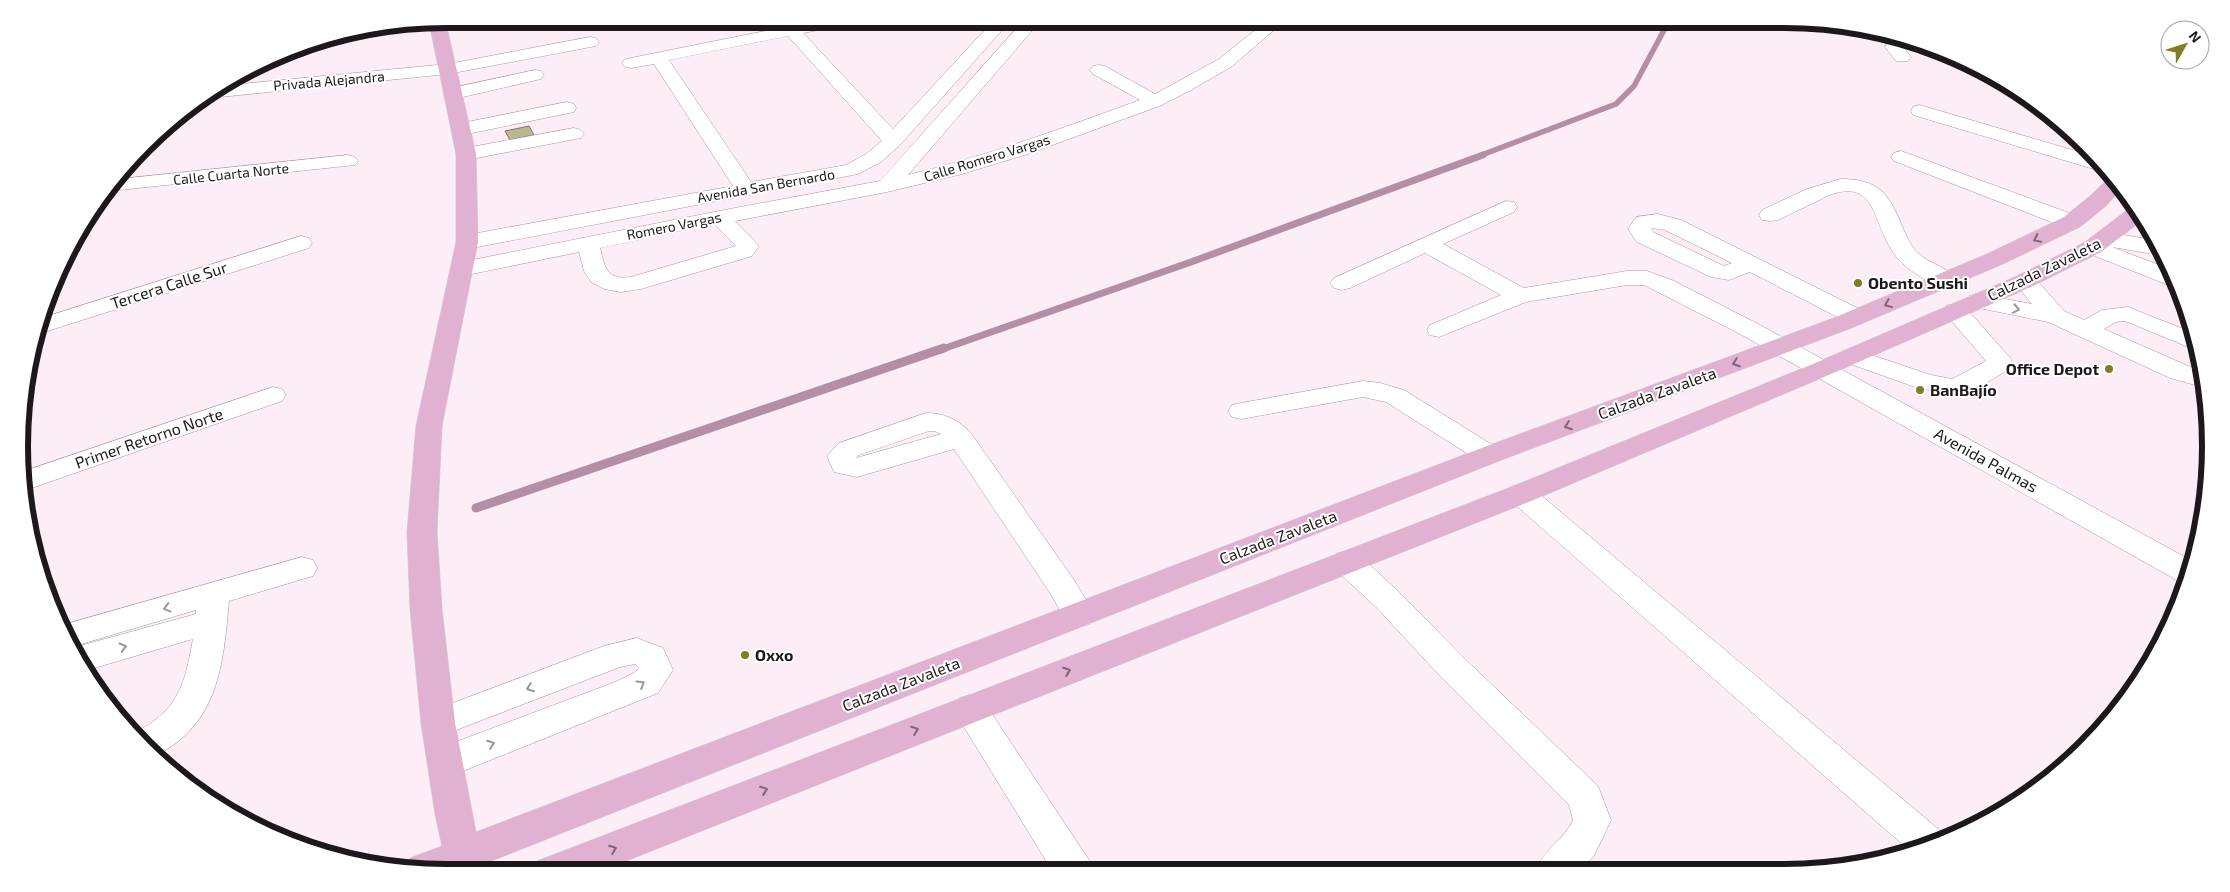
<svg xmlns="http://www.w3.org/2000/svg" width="2230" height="892" viewBox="0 0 2230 892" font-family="'Exo 2',sans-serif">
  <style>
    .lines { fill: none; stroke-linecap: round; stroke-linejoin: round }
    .stream-far2 { stroke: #b38ea5; stroke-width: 5.5 }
    .stream-far1 { stroke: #b38ea5; stroke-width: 7 }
    .stream { stroke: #b38ea5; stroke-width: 9 }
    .building { fill: #bbb890; stroke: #79786a }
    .minor-casing { stroke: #a5979f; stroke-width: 1 }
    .major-casing { stroke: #d2d1d1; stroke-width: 1 }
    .minor { fill: #fff; fill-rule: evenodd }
    .major { fill: #e1b1d1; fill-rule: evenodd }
    .oneway { stroke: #7f6476 }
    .oneway2 { stroke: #999798 }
    .poi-dot { fill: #837c22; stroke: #fff; stroke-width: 2 }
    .labels { text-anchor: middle; stroke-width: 4; stroke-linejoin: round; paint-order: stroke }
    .far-street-label { font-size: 14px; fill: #1d181b; stroke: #fff }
    .street-label { font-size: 16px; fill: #1d181b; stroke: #fff }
    .poi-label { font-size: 16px; font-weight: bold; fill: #1d181b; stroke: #fff; text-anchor: start }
    .rim { fill: none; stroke: #1d181b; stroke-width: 6 }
  </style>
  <rect width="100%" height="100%" fill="#fdedf6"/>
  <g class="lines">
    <polyline class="stream-far2" points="1479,156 1616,104 1634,86 1670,19"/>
    <polyline class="stream-far1" points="940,350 1191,262 1483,155"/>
    <polyline class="stream" points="476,508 944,348"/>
  </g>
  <polygon class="building" points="529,126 534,135 510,140 505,131"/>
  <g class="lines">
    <g class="minor-casing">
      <g id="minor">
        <polygon points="446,19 482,19 480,23 438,30 432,29 430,25 432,21"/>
        <path d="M825 19H856L854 23 803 33 893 129 995 19H1012L900 145 881 162 858 174 467 249 459 247 456 242 459 237 467 235 733 186 654 64 631 68 625 67 622 63 625 59 631 58ZM788 36 882 141 866 154 846 165 751 182 669 60Z"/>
        <path d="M1025 19H1042L908 175C987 156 1063 128 1140 100L1093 74 1090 70 1093 66 1099 65 1105 66 1155 94 1219 59 1269 19H1287L1231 67 1191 90 1162 105 1028 154 962 174 887 192 735 221 759 246 752 256 641 289 621 292 604 289 591 282 584 271 579 252 462 276 454 274 451 269 454 264 462 262 719 211 880 181ZM714 224 736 246 631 277C607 280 605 269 600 248Z"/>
        <polygon points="1892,36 1907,39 1903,47 1911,57 1908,61 1896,61 1885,47"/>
        <polygon points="590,37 596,38 599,42 596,46 448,74 210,98 204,96 219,86 448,64"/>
        <polygon points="535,70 541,71 544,75 541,79 454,99 447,97 445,93 447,89"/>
        <polygon points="567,102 574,104 576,108 574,112 462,135 455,133 452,129 455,125 462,123"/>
        <polygon points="1920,105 2096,157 2109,171 2097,170 1913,115 1911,111 1913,107"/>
        <polygon points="574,128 581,130 584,134 581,138 466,160 459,158 456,154 459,150 466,148"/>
        <polygon points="1901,151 2080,217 2083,222 2080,227 2072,229 2064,227 1894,161 1891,157 1894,153"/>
        <polygon points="348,155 355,157 358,161 355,165 110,191 120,179"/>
        <path d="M1841 179C1878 179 1889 193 1902 226 1906 235 1910 245 1917 252 1928 264 1949 267 1958 280L1954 285C1943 288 1935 284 1925 279 1908 270 1895 259 1887 242 1873 215 1872 181 1832 194L1778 220 1770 221 1762 220 1759 215 1762 210 1807 189Z"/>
        <polygon points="1506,201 1514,202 1517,207 1514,212 1443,244 1524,288 1627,271 1647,271 1672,280 1760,325 2194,562 2188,584 2180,582 1742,335 1644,285 1627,285 1526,302 1439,337 1430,335 1427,330 1430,325 1501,295 1425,253 1350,288 1342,290 1334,288 1330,283 1334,278"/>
        <path d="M1658 214 1681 220 1865 312 1868 317 1865 322 1856 324 1847 322 1750 272 1729 280 1711 277 1637 242 1628 229 1636 217ZM1651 228 1665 230 1732 263 1724 266 1653 232Z"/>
        <polygon points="2106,232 2147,239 2156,239 2163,251 2147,253 2112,247 2172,270 2178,286 2168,285 2085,252 2082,247 2085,242 2096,241 2095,239 2098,234"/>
        <polygon points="301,236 309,238 312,243 309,248 35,335 39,319"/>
        <polygon points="2025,274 2033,276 2064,311 2084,320 2102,310 2128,307 2196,334 2198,351 2125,321 2116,322 2104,329 2188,366 2196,369 2202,367 2204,382 2195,385 2170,378 2048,322 1969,306 1965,301 1969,296 1977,294 2032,304 2013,281 2017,276"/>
        <polygon points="1955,304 1964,306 2012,360 2006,371 1971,392 1952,395 1915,387 1842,361 1838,356 1842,351 1851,348 1931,375 1952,379 1986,361 1943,311 1946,306"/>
        <polygon points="1363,381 1380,383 1404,390 1499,449 1503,455 1499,461 1489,464 1479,461 1386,402 1363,397 1241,419 1232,417 1228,411 1232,405 1241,403"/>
        <polygon points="273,387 282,389 286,395 282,401 26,490 25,471"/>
        <path d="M926 413C944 413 957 419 970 432L1074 580 1095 615 1090 624 1079 627 1068 624 1052 596 954 449 857 477 834 472 827 456 839 443ZM929 431H935L941 434 856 458 859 455Z"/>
        <polygon points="1521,484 1531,487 1943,833 1947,841 1910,851 1511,501 1507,494 1511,487"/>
        <path d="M1347 551 1358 554 1399 592 1464 658 1598 786 1611 820 1594 856 1580 870H1536C1543 850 1564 840 1573 820L1569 805 1440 676 1377 608 1336 570 1332 562 1336 554Z"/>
        <path d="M302 557 313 560 317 568 313 576 229 601C223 665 219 724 155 756L132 734C178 711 184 688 193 639L84 671 76 660 72 648 196 614V610L71 647 63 625Z"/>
        <polygon points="637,638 663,648 673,670 658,693 458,773 445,777 432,773 427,762 432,751 615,682 634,673 639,668 635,664 620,667 438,737 426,733 421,723 426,713 604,646"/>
        <polygon points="970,695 982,699 1089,860 1094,872 1053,872 953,709 958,699"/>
      </g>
    </g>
    <g class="major-casing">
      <g id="major">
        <polygon points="445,19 476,154 478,242 442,426 437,532 442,609 455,723 476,832 1479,449 1831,319 1987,254 2064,217 2090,196 2111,176 2113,175 2123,187 2106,206 2080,227 2003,264 1849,329 1499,461 484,864 486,873 446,873 406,867 410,858 442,846 435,814 421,723 410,609 407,532 416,426 456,242 456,154 429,22"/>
        <polygon points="2136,206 2144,219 2101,252 2033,286 1831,374 1531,501 596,873 532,873 537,861 1511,487 1813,364 2017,276 2085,242 2131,207"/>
      </g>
    </g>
    <use href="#minor" class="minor"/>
    <use href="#major" class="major"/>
  </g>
  <defs><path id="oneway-chevron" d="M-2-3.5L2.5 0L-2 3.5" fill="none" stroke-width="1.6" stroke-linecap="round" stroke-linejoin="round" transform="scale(1.25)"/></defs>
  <g class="oneway">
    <use href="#oneway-chevron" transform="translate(2037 239) rotate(154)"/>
    <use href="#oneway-chevron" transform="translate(1888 304) rotate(158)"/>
    <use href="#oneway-chevron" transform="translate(1736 363) rotate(160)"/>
    <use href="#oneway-chevron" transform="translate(1568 426) rotate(160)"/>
    <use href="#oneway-chevron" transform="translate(1067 671) rotate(-21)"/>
    <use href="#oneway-chevron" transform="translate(915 730) rotate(-21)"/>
    <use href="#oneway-chevron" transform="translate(764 790) rotate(-21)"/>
    <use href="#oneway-chevron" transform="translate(613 849) rotate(-21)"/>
  </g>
  <g class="oneway2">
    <use href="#oneway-chevron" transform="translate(2016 309) rotate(11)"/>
    <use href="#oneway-chevron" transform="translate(167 608) rotate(165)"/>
    <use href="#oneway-chevron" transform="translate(123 647) rotate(-16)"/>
    <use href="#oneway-chevron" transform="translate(641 684) rotate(-32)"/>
    <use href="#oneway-chevron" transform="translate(530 688) rotate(159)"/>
    <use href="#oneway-chevron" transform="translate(491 744) rotate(-21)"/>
  </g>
  <g class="poi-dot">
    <circle cx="1858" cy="283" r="5"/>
    <circle cx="2109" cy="369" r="5"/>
    <circle cx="1920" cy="390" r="5"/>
    <circle cx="745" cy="655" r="5"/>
  </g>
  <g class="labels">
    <g class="far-street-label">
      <text transform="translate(329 81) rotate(-5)" y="5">Privada Alejandra</text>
      <text transform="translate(987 158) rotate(-17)" y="5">Calle Romero Vargas</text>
      <text transform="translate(231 174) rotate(-6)" y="5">Calle Cuarta Norte</text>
      <text transform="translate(766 186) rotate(-10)" y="5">Avenida San Bernardo</text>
      <text transform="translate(674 226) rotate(-11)" y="5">Romero Vargas</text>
    </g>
    <g class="street-label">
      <text transform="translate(2044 269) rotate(-26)" y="6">Calzada Zavaleta</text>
      <text transform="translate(169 285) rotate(-18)" y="6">Tercera Calle Sur</text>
      <text transform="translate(1657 393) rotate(-20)" y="6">Calzada Zavaleta</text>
      <text transform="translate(149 438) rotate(-19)" y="6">Primer Retorno Norte</text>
      <text transform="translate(1986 460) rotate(29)" y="6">Avenida Palmas</text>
      <text transform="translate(1278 537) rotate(-21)" y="6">Calzada Zavaleta</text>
      <text transform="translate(901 684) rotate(-21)" y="6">Calzada Zavaleta</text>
    </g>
    <g class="poi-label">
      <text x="1868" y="289">Obento Sushi</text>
      <text x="2099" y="375" text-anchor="end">Office Depot</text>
      <text x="1930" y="396">BanBajío</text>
      <text x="755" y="661">Oxxo</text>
    </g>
  </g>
  <path d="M0 0H2230V892H0ZM446 28H1784A418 418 0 0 1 2202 446V446A418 418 0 0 1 1784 864H446A418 418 0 0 1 28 446V446A418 418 0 0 1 446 28Z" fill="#fff" fill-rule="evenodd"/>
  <path class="rim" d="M446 28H1784A418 418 0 0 1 2202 446V446A418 418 0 0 1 1784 864H446A418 418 0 0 1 28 446V446A418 418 0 0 1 446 28Z"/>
  <g transform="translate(2185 45) rotate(51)"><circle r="24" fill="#ffffff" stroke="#a5a3a4"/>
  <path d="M0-4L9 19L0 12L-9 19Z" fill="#837c22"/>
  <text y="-8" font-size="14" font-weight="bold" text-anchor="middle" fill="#1d181b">N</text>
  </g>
</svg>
